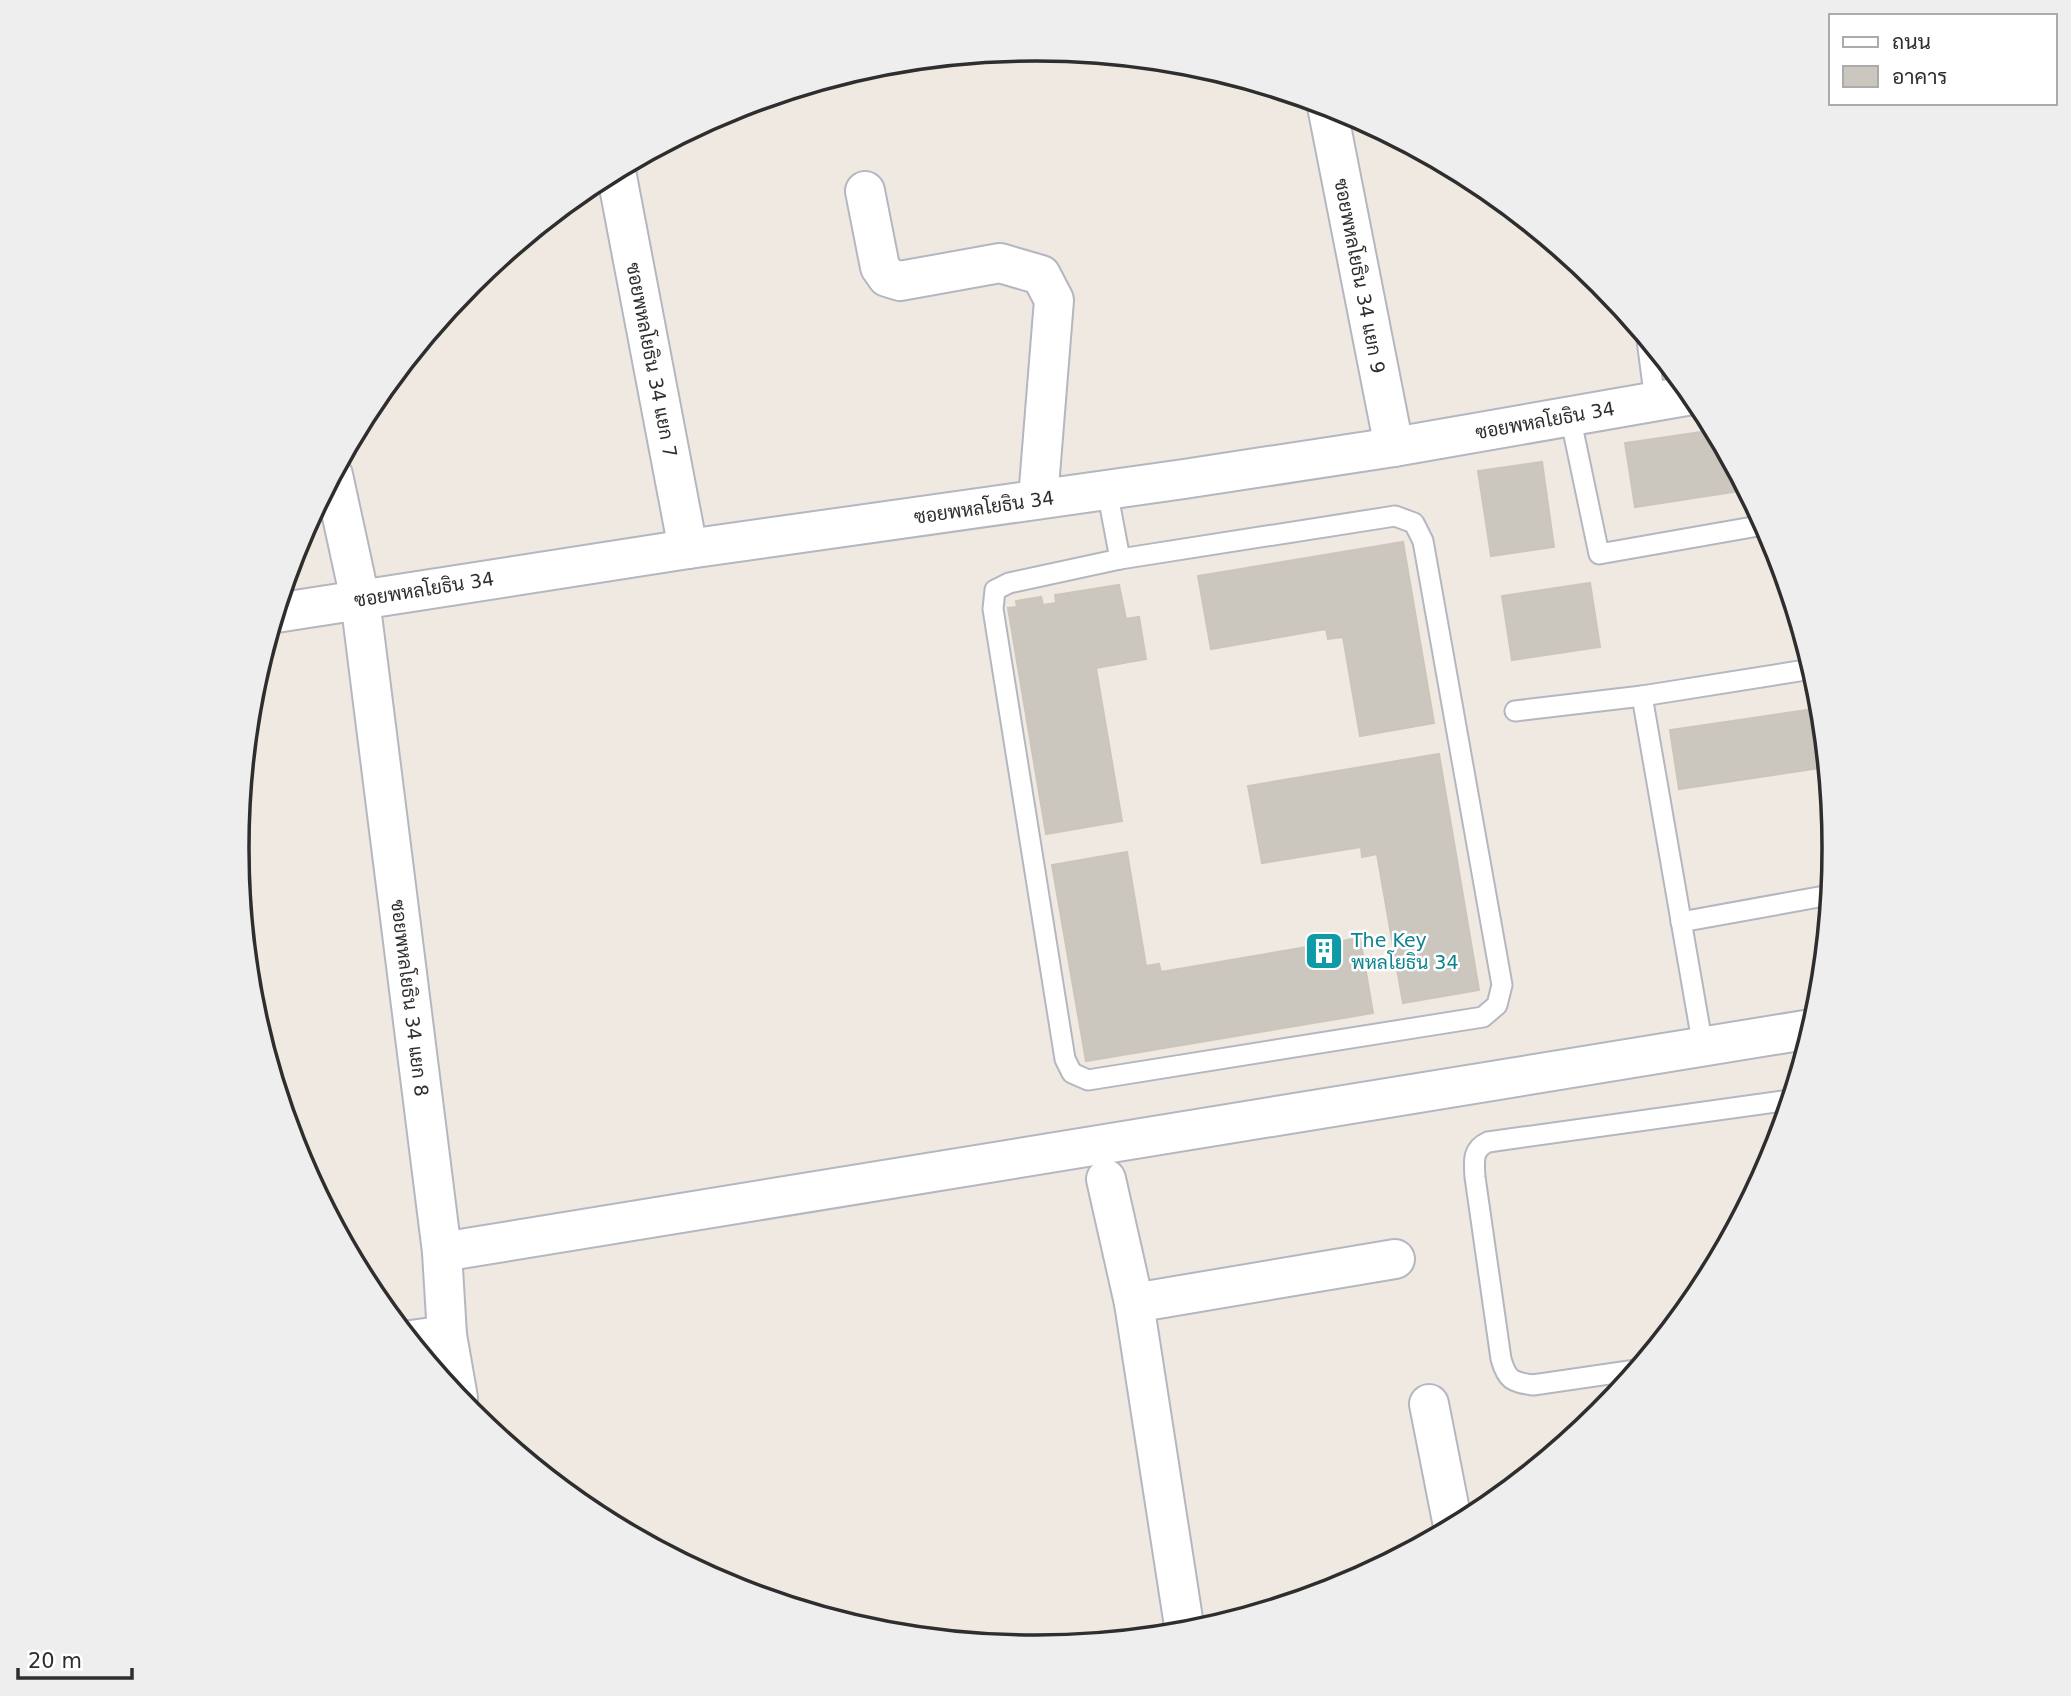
<svg xmlns="http://www.w3.org/2000/svg" width="2071" height="1696" viewBox="0 0 2071 1696" font-family="'DejaVu Sans',Sarabun,sans-serif">
  <style>
    .building { fill: #cbc7bf; stroke: #cbc5ba; stroke-width: 2 }
    .lines { fill: none; stroke-linecap: round; stroke-linejoin: round }
    .lane-casing { stroke: #b4b7c1; stroke-width: 23 }
    .street-casing { stroke: #b4b7c1; stroke-width: 42 }
    .lane { stroke: #fff; stroke-width: 19 }
    .street { stroke: #fff; stroke-width: 38 }
    .labels { text-anchor: middle; stroke-width: 5; stroke-linejoin: round; paint-order: stroke }
    .street-label { font-size: 19px; fill: #2e2e2e; stroke: #fff }
    .culture-label { font-size: 19px; fill: #0d838f; stroke: #fff; text-anchor: start }
    .rim { fill: none; stroke: #2e2e2e; stroke-width: 3.5 }
  </style>
  <rect width="100%" height="100%" fill="#efe9e1"/>
  <g class="building">
    <polygon points="1714,430 1746,490 1635,507 1625,443"/>
    <polygon points="1542,462 1554,547 1491,556 1478,471"/>
    <polygon points="1403,542 1434,723 1360,736 1343,637 1328,639 1326,629 1211,649 1198,576"/>
    <polygon points="1590,583 1600,647 1512,660 1502,596"/>
    <polygon points="1119,585 1126,619 1139,617 1146,659 1096,668 1122,821 1046,834 1008,608 1017,607 1016,601 1041,597 1043,605 1056,603 1055,595"/>
    <polygon points="1821,708 1827,767 1679,789 1670,730"/>
    <polygon points="1439,754 1479,990 1403,1003 1377,854 1362,857 1361,847 1262,863 1248,786"/>
    <polygon points="1127,852 1146,966 1159,964 1161,972 1360,938 1373,1013 1086,1061 1052,865"/>
  </g>
  <g class="lines">
    <g class="lane-casing">
      <g id="lane">
        <polyline points="1647,340 1655,401"/>
        <polyline points="1570,416 1599,554 1764,525"/>
        <polyline points="1107,490 1120,559"/>
        <polygon points="1395,516 1414,523 1423,541 1502,985 1497,1005 1483,1017 1088,1080 1072,1073 1065,1059 993,609 995,590 1009,583 1120,559"/>
        <polyline points="1515,711 1642,696"/>
        <polyline points="1681,922 1830,895"/>
        <polyline points="1703,1047 1642,696 1812,669"/>
        <path d="M1636 1370 1533 1385C1512 1382 1507 1380 1501 1359L1475 1177C1474 1162 1472 1149 1488 1142L1790 1100"/>
      </g>
    </g>
    <g class="street-casing">
      <g id="street">
        <polyline points="1327,106 1394,447"/>
        <polyline points="616,171 688,549"/>
        <polyline points="865,191 880,267 887,277 900,281 1000,263 1041,275 1054,300 1038,499"/>
        <polyline points="333,475 360,599 442,1252 447,1335 458,1398"/>
        <polyline points="276,613 688,549 1184,479 1394,447 1692,395"/>
        <polyline points="1106,1179 1134,1303 1185,1632"/>
        <polyline points="442,1252 1811,1029"/>
        <polyline points="1134,1303 1395,1259"/>
        <polyline points="411,1340 447,1335"/>
        <polyline points="1429,1404 1453,1526"/>
      </g>
    </g>
    <use href="#lane" class="lane"/>
    <use href="#street" class="street"/>
  </g>
  <defs>
    <g id="building-square" transform="scale(2.0125)"><rect x="-9" y="-9" width="18" height="18" rx="4" fill="#0f9aa8" stroke="#fff"/><path d="M-4-6H4V6H1V3H-1V6H-4ZM-2.5-4.3h1.7v1.8h-1.7ZM.8-4.3h1.7v1.8H.8ZM-2.5-1h1.7V.8h-1.7ZM.8-1h1.7V.8H.8Z" fill="#fff"/></g>
  </defs>
  <g fill-rule="evenodd">
    <use href="#building-square" x="1324" y="951"/>
  </g>
  <g class="labels">
    <g class="street-label">
      <text transform="translate(1360 276) rotate(79)" y="7">ซอยพหลโยธิน 34 แยก 9</text>
      <text transform="translate(652 360) rotate(79)" y="7">ซอยพหลโยธิน 34 แยก 7</text>
      <text transform="translate(1545 420) rotate(-10)" y="7">ซอยพหลโยธิน 34</text>
      <text transform="translate(984 507) rotate(-8)" y="7">ซอยพหลโยธิน 34</text>
      <text transform="translate(424 589) rotate(-9)" y="7">ซอยพหลโยธิน 34</text>
      <text transform="translate(410 998) rotate(83)" y="7">ซอยพหลโยธิน 34 แยก 8</text>
    </g>
    <g class="culture-label">
      <text x="1351" y="947">The Key<tspan x="1351" dy="22">พหลโยธิน 34</tspan></text>
    </g>
  </g>
  <path d="M0 0H2071V1696H0ZM1035 61H1036A786 786 0 0 1 1822 847V849A786 786 0 0 1 1036 1635H1035A786 786 0 0 1 249 849V847A786 786 0 0 1 1035 61Z" fill="#eee" fill-rule="evenodd"/>
  <path class="rim" d="M1035 61H1036A786 786 0 0 1 1822 847V849A786 786 0 0 1 1036 1635H1035A786 786 0 0 1 249 849V847A786 786 0 0 1 1035 61Z"/>
  <rect x="1829" y="14" width="228" height="91" fill="#ffffff" stroke="#ababab" stroke-width="2"/>
  <rect x="1843" y="37" width="35" height="10" fill="#ffffff" stroke="#ababab" stroke-width="2"/>
  <text x="1892" y="49" font-size="21" fill="#2e2e2e">ถนน</text>
  <rect x="1843" y="66" width="35" height="21" fill="#cbc7bf" stroke="#ababab" stroke-width="2"/>
  <text x="1892" y="84" font-size="21" fill="#2e2e2e">อาคาร</text>
  <path d="M18 1668v10h114v-10" fill="none" stroke="#2e2e2e" stroke-width="3.5"/>
  <text x="28" y="1668" font-size="21" fill="#2e2e2e" stroke="#ffffff" stroke-width="5" paint-order="stroke">20 m</text>
</svg>
